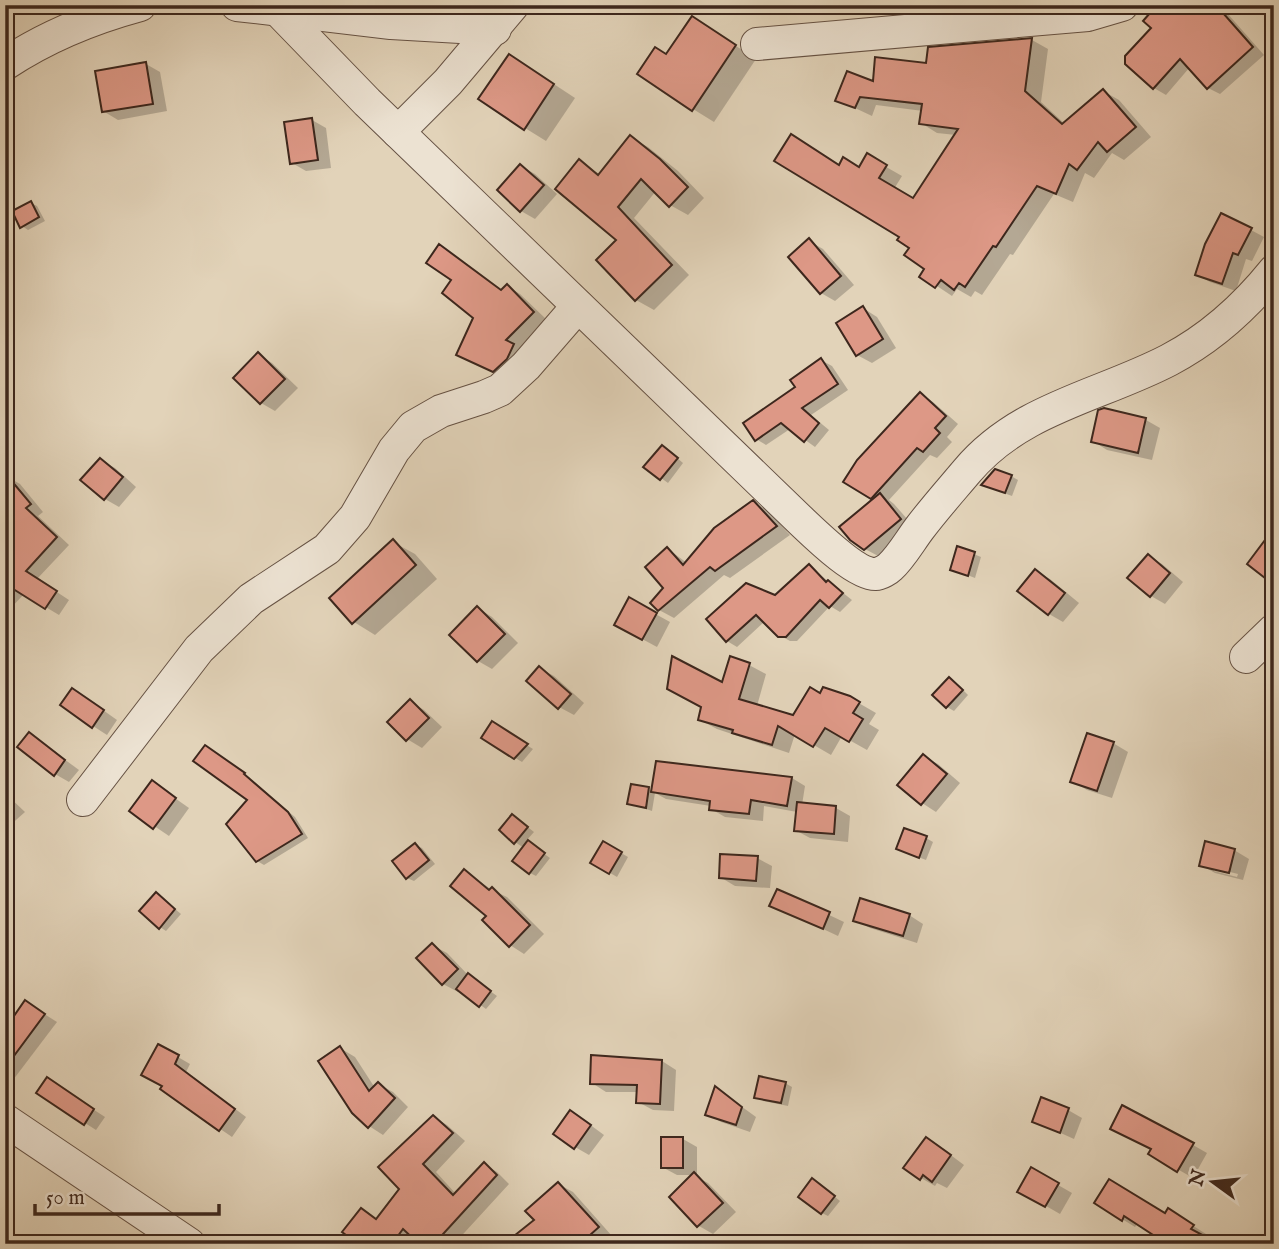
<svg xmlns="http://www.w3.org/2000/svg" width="1279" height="1249" viewBox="0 0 1279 1249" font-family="'IM FELL English',serif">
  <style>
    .shadow { fill: #0003; fill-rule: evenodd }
    .building { fill: #dd9886; stroke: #3d271d; stroke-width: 2 }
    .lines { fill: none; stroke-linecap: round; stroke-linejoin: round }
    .minor-casing { stroke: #665244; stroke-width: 34 }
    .minor { stroke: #ece2d2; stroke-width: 32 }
  </style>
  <rect width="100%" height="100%" fill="#e2d3b9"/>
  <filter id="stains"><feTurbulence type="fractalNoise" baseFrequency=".00286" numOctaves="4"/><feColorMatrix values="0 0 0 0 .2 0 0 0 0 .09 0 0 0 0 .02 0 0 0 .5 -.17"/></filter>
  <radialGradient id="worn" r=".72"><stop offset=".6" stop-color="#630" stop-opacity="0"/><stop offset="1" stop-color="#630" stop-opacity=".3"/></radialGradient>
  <g class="shadow">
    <polygon points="1158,5 1220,5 1264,55 1220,94 1208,88 1190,67 1166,95 1154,88 1127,63 1153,28"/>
    <polygon points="693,18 756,59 714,122 693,109 668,56"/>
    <polygon points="1032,40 1048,49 1041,102 1065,124 1103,91 1119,100 1151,137 1124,160 1112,153 1094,178 1085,173 1073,202 1054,194 1013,255 1010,254 982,295 975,291 971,297 957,289 952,296 922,276 927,268 901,236 840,166 860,169 867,156 902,176 894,189 914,200 956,135 937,133 921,123 923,111 876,105 872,116 838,100 874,83 928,65"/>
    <polygon points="146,64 160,72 167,111 118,120 103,111"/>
    <polygon points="531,69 575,98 546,141 525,128"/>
    <polygon points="312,120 326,128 331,168 306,171 292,163"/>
    <polygon points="630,137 648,147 678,171 704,198 688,215 670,205 656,191 634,218 689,275 654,310 636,300 619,240 580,162 601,175"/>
    <polygon points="5,166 12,178 5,182"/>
    <polygon points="521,166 535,174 557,194 535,219 521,211"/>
    <polygon points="31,203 37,206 45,221 28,230 22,226"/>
    <polygon points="1251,230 1264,237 1252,261 1246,259 1236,291 1210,282 1197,275"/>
    <polygon points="809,241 823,249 854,285 835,301 821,293"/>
    <polygon points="440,246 503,291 507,286 520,294 547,320 519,349 526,353 507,378 472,362 475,317"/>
    <polygon points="863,308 877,317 896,348 872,363 857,355"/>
    <polygon points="258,354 272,363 298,388 275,411 261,403 235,378"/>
    <polygon points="821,360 832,366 848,390 811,415 829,430 815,447 790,429 766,445 756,439"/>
    <polygon points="920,394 933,402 958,424 947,437 952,442 937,458 930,455 889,500 894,504 915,528 880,557 865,549 875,499 846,481"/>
    <polygon points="1104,410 1146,420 1160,428 1152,460 1107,450 1093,441"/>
    <polygon points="669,451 683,463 668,483 646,467"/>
    <polygon points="100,460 115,468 136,487 119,507 105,499"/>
    <polygon points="6,476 20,484 43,512 38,516 69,545 37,579 69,600 59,615 24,594 9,610 5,608"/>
    <polygon points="1011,476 1018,480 1012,496 990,488"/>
    <polygon points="753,502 767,510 790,535 730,578 724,575 674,618 659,610 665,588 668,549 687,563"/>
    <polygon points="393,542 415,554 437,579 375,635 354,622"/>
    <polygon points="959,548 981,557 975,578 952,569"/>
    <polygon points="1148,556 1162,564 1183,582 1165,604 1151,596"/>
    <polygon points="809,566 852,600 840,612 830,606 797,641 790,641 779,635 765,621 737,647 727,641 708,619 775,598"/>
    <polygon points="1035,571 1050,579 1079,603 1063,622 1049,614"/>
    <polygon points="630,600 670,622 657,647 616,625"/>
    <polygon points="478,608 492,617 518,643 492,669 478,661"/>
    <polygon points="749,665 766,674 757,706 794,717 820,695 850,698 876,713 869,724 879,730 867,750 842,736 831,755 795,734 789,753 717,729 700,720 723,685"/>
    <polygon points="539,668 554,676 584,703 574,715 559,707"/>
    <polygon points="956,683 968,695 954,711 947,707"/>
    <polygon points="86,698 117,720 107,735 93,726"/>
    <polygon points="410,701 424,710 442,727 422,748 407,739"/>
    <polygon points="493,724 533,749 522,762 483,738"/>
    <polygon points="30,734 79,770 69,782 55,774"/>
    <polygon points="1113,743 1128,752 1112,798 1087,790 1072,781"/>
    <polygon points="212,751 250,778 249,779 295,817 308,838 264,865 257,861 250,800"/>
    <polygon points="923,756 938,764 960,783 936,812 922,803"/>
    <polygon points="685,767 738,771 792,778 805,786 802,805 836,808 850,816 848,842 810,838 795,830 797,812 764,806 763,821 725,817 711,809 711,806 666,799 655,793 652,811 629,803 632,786 653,791"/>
    <polygon points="152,782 189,808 169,836 132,811"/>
    <polygon points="5,793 25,812 7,828 5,827"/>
    <polygon points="519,820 534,832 526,841 550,858 536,876 530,873 524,848 515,842"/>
    <polygon points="926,838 933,842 926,860 905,852"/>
    <polygon points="604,843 628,857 617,877 593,863"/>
    <polygon points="415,845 422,848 435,864 414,881 407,878"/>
    <path d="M1234 850 1249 859 1243 880 1215 873 1201 865ZM1214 868 1238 874 1237 877 1214 871Z"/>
    <polygon points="757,858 772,866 770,888 735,886 720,877"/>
    <polygon points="465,871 492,890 507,897 544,934 524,954 510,945 489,916"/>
    <polygon points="778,891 844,922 838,936 772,905"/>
    <polygon points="162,898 181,914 166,931 160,927"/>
    <polygon points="909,915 923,924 917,943 870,928 855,920"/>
    <polygon points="432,945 447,953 469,976 497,996 486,1009 460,990 458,992 443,984 419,958"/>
    <polygon points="38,1010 57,1022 13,1080 5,1075 5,1032"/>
    <polygon points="159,1046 190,1064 186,1072 246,1117 232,1137 162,1089"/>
    <polygon points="340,1048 355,1057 375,1088 378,1084 393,1092 408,1107 383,1135 369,1126"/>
    <polygon points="662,1061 676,1070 674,1111 653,1110 638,1102 639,1092 606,1092 592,1083"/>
    <polygon points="785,1083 792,1087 788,1106 763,1101 756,1097"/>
    <polygon points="59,1087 105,1117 96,1130 85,1123"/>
    <polygon points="716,1088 756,1117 750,1132 721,1122 707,1114"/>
    <polygon points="1068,1110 1082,1118 1074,1139 1034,1121"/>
    <polygon points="434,1117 447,1125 465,1141 436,1172 456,1194 484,1164 497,1172 509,1184 454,1244 422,1244 415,1238 410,1244 361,1244 361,1210 377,1220 402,1189"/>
    <polygon points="585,1121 604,1135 589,1155 575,1147"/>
    <polygon points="683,1139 697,1147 697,1177 708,1183 736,1212 713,1234 699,1226 671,1197 693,1175 677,1175 662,1167"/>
    <polygon points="1193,1145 1207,1153 1193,1178 1151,1154 1153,1150"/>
    <polygon points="940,1147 964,1165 947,1188 937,1183 935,1186 921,1178"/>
    <polygon points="1032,1170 1072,1193 1060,1214 1020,1191"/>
    <polygon points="558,1184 573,1192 612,1236 603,1244 507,1244 536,1221"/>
    <polygon points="819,1184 840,1201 828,1216 822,1213"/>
    <polygon points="1096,1203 1181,1218 1206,1234 1203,1237 1138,1223 1135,1227"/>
  </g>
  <g class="building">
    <polygon points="1157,5 1216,5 1253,47 1207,89 1180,59 1153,89 1125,64 1125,56 1151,28 1143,21"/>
    <polygon points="692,16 736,45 692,111 637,74 655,47 666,54"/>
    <polygon points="1032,38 1025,91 1062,124 1103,89 1136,127 1107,152 1098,142 1077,170 1069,164 1056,194 1037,186 996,247 993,246 965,287 959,283 954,290 941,280 935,288 919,277 924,269 904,255 909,248 897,240 899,237 774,161 791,134 839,165 843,157 859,167 867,153 887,165 879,178 913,198 958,129 919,124 922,104 860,97 855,108 835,101 847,71 873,81 875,57 926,63 928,47"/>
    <polygon points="509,54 554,84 524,130 478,99"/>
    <polygon points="146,62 153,104 102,112 95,71"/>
    <polygon points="312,118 318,160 290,164 284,122"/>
    <polygon points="630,135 660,159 688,187 669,207 641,179 618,207 672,265 635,301 596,260 616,240 555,189 579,159 598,175"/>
    <polygon points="520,164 544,185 520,212 497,190"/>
    <polygon points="31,201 39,217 20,228 12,211"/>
    <polygon points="1221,213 1252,228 1238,255 1233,253 1222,284 1195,275 1205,244"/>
    <polygon points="809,238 841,276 820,294 788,257"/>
    <polygon points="439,244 501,290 507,284 534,312 506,340 514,344 507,359 493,372 456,355 473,318 442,293 451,280 426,263"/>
    <polygon points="863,306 883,339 856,356 836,323"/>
    <polygon points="258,352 285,379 260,404 233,378"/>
    <polygon points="821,358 838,384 802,408 819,423 804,442 781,423 755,441 743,423 795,387 790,380"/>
    <polygon points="920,392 946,416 935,428 940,433 923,452 917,448 871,499 843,482 857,460"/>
    <polygon points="1104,408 1146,418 1138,453 1091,442 1098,410"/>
    <polygon points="662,445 678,458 660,480 643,467"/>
    <polygon points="100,458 123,477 104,500 80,480"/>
    <polygon points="995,469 1012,475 1005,493 981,485"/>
    <polygon points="5,473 31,504 26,508 57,537 26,571 57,591 45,609 10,587 5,593"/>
    <polygon points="880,493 901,519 864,550 850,540 839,527"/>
    <polygon points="753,500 777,526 715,571 710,567 658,611 650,603 663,588 645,567 667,547 683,565 714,528"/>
    <polygon points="1274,528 1274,585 1247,564"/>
    <polygon points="393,539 416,565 352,624 329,598"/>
    <polygon points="957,546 975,552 968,576 950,570"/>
    <polygon points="1148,554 1170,573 1150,597 1127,578"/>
    <polygon points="809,564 826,582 828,580 843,593 829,608 820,600 786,637 778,637 756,615 726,642 706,619 746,583 775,595"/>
    <polygon points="1035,569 1065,593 1048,615 1017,591"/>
    <polygon points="629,597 657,613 642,640 614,625"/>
    <polygon points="477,606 505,634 477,662 449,635"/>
    <polygon points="672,656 722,682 730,656 750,663 739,699 793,715 810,687 820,693 823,687 850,696 860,702 853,713 863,719 849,742 825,728 813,747 778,726 772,745 732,733 733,730 698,720 701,707 667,689"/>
    <polygon points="539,666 571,694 558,709 526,681"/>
    <polygon points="949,677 963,690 946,708 932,695"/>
    <polygon points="72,688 104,710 92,728 60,705"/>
    <polygon points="410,699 429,718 406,741 387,722"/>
    <polygon points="492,721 528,744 514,759 481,738"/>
    <polygon points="29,732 65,760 54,776 17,747"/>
    <polygon points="1087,733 1114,742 1097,791 1070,782"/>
    <polygon points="205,745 245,773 244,774 288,812 302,834 256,862 226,824 247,800 193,761"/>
    <polygon points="923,754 947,774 921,805 897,785"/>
    <polygon points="656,761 792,777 787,806 751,800 749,814 709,810 710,801 651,792"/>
    <polygon points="152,780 176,798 153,829 129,811"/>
    <polygon points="631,784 649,787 646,808 627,804"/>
    <polygon points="797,802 836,806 834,834 794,831"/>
    <polygon points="512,814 528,827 514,844 499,830"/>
    <polygon points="904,828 927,836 919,858 896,849"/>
    <polygon points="528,840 545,853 529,874 512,861"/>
    <polygon points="603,841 622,852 609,874 590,863"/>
    <polygon points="1205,841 1235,849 1229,873 1199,866"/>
    <polygon points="415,843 429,860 406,879 392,861"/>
    <polygon points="720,854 758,856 756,881 719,878"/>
    <polygon points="464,869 489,890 492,887 530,925 509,947 482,920 486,916 450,886"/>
    <polygon points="777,889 830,912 823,929 769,906"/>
    <polygon points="156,892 175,909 159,929 139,911"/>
    <polygon points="860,898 910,914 903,936 853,921"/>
    <polygon points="432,943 458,969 442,985 416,958"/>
    <polygon points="468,973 491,991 479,1007 456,989"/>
    <polygon points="25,1000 45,1014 5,1068 5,1029"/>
    <polygon points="158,1044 179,1055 175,1064 235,1109 219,1131 160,1089 162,1086 141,1075"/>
    <polygon points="340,1046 369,1091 378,1082 395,1098 368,1128 352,1113 318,1061"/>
    <polygon points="591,1055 662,1060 660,1104 636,1103 637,1085 590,1084"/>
    <polygon points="759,1076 786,1082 781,1103 754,1098"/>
    <polygon points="47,1077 94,1109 84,1125 36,1093"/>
    <polygon points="715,1086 742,1107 736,1125 705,1115"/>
    <polygon points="1041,1097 1069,1108 1060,1133 1032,1122"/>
    <polygon points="1122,1105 1194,1143 1177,1172 1148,1154 1151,1149 1110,1129"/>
    <polygon points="570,1110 591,1125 574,1149 553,1134"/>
    <polygon points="433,1115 453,1133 423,1164 453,1195 484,1162 497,1175 434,1244 419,1244 403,1229 392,1244 358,1244 342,1232 361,1208 376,1219 399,1189 378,1167"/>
    <rect x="661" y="1137" width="22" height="31"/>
    <polygon points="926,1137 951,1155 932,1182 923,1175 920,1180 903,1168"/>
    <polygon points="1031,1167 1059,1183 1045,1207 1017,1192"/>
    <polygon points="694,1172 723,1203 697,1227 669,1197"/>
    <polygon points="812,1178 835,1196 821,1214 798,1197"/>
    <polygon points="1109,1179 1165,1213 1168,1208 1194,1225 1191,1229 1219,1244 1167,1244 1124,1216 1122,1221 1094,1203"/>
    <polygon points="558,1182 599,1227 580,1244 504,1244 534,1220 525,1211"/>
  </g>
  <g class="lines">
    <g class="minor-casing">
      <g id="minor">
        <polyline points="237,5 391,23 495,29"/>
        <path d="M277 9 367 102 799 519C814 533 856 575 876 574 880 574 888 569 890 567 901 557 910 541 919 529 934 509 951 490 967 471 1020 408 1100 396 1169 360 1211 338 1245 307 1274 271"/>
        <polyline points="757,44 1088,15 1122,5"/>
        <path d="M5 64C47 36 92 18 140 5"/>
        <polyline points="398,132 448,82 513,5"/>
        <polyline points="1246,657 1274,630"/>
        <polyline points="83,800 199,649 251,599 327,549 355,517 394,450 413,427 441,411 484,397 500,390 526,366 578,306"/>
        <polyline points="5,1120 189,1244"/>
      </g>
    </g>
    <use href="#minor" class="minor"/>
  </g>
  <rect width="1279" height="1249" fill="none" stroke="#e2d3b9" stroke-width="28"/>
  <rect x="7" y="7" width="1265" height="1235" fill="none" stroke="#3d271d" stroke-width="3.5"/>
  <rect x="14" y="14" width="1251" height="1221" fill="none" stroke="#3d271d" stroke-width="2"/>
  <g transform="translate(1213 1182) rotate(285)" stroke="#ece2d2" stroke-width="5" paint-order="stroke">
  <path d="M0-5L12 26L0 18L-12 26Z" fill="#3d271d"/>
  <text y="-10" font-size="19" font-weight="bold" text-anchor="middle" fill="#3d271d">N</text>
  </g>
  <path d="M35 1204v10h184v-10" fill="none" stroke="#3d271d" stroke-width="3.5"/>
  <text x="46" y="1204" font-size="21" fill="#3d271d" stroke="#ece2d2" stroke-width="5" paint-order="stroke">50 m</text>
  <rect width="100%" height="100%" filter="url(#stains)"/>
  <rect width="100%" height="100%" fill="url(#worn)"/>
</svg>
